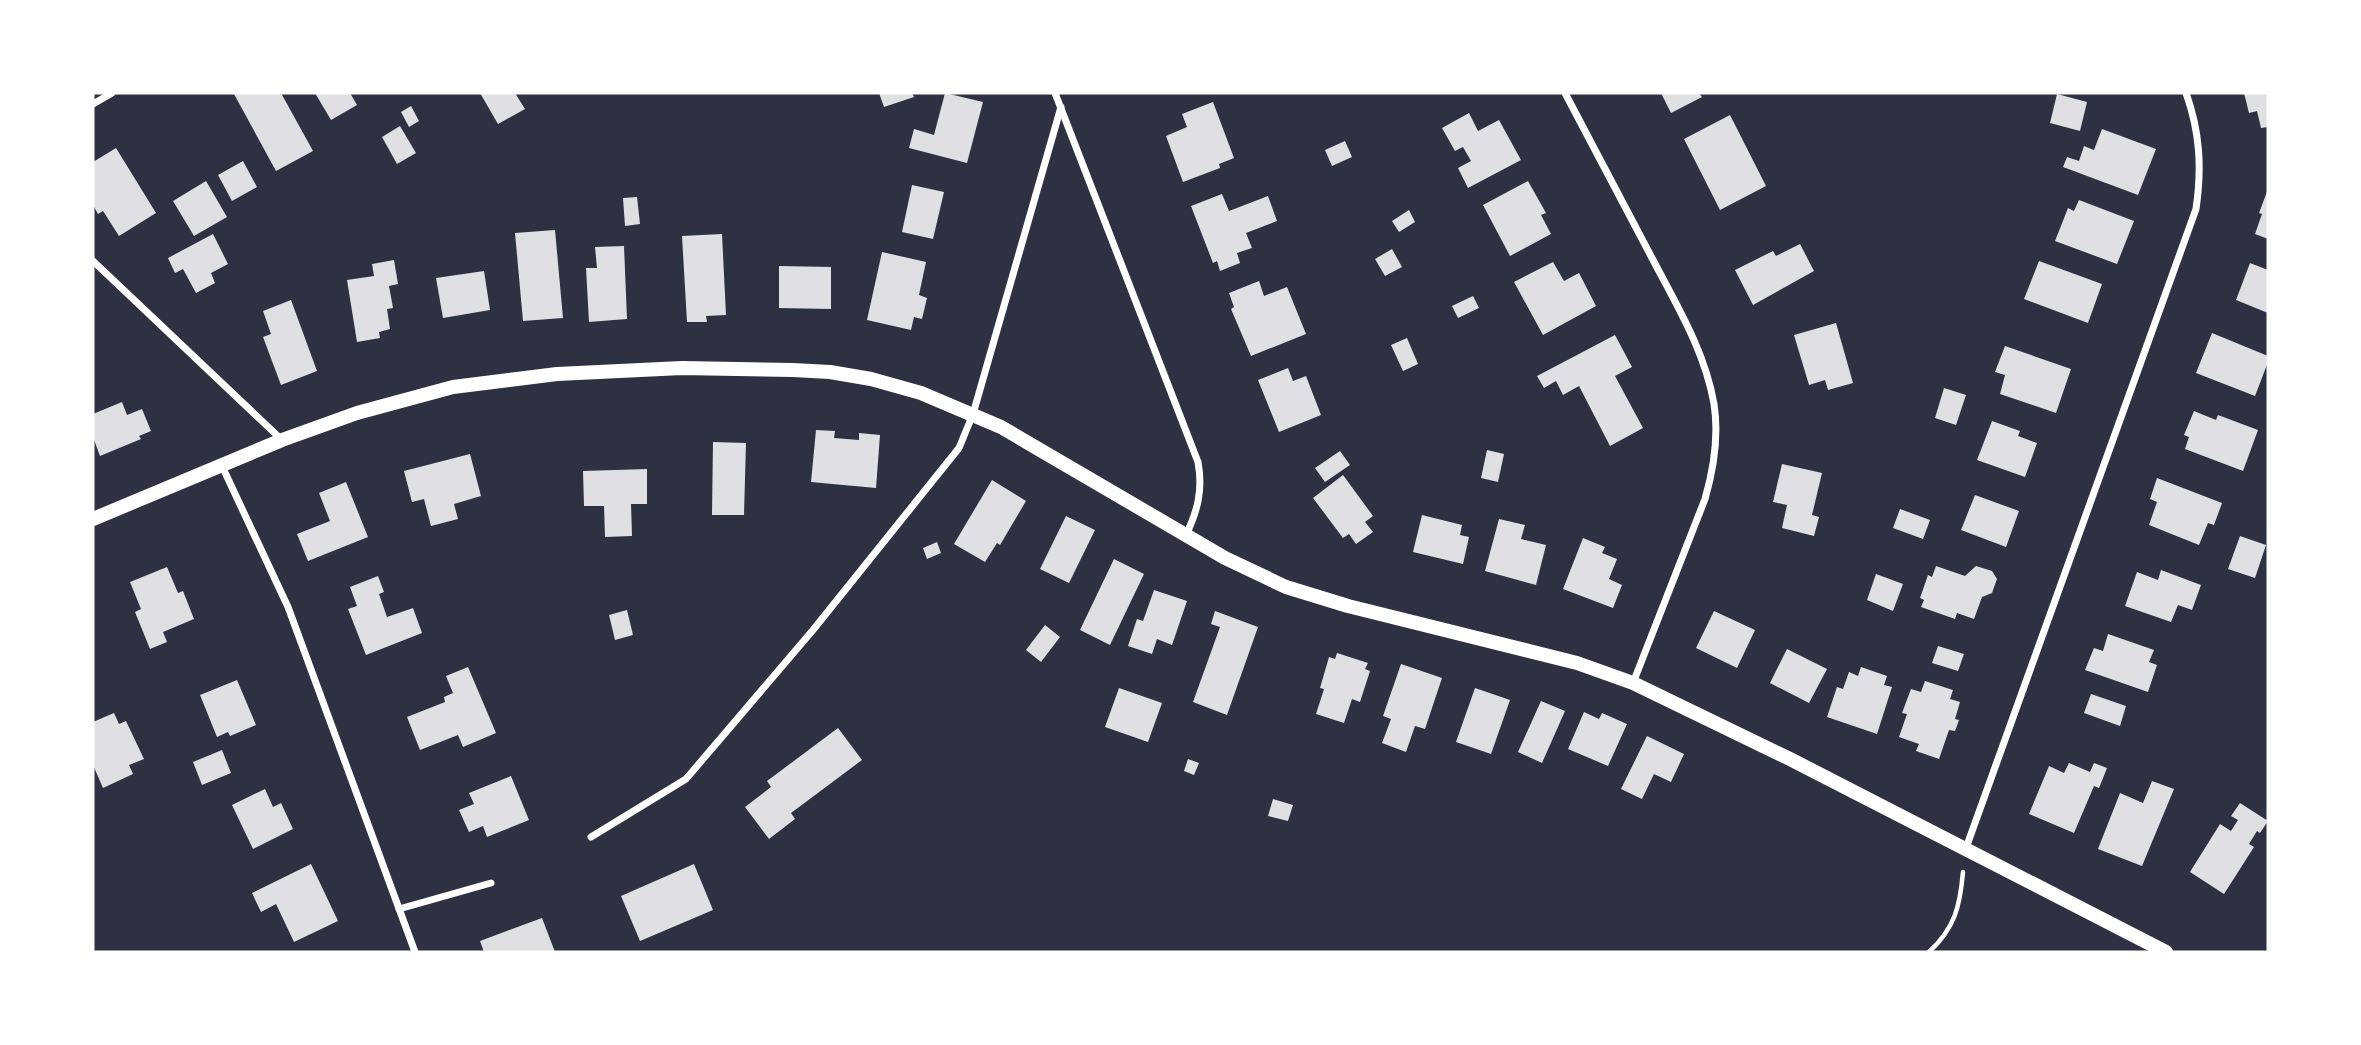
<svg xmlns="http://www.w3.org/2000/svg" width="2361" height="1045" viewBox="0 0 2361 1045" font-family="Arial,sans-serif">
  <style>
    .building { fill: #e0e0e3 }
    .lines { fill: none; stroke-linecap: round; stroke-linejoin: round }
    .path { stroke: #fff; stroke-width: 4.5 }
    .minor { stroke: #fff; stroke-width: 7 }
    .secondary { stroke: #fff; stroke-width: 14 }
  </style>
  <rect width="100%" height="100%" fill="#2d3142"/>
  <g class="building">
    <polygon points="236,93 281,93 313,151 276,171 234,94"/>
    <polygon points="315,93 350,93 357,105 331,120"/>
    <polygon points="480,93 515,93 525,109 498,124"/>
    <polygon points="879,93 912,93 914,97 884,107"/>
    <polygon points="945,93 983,102 967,163 909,148 914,129 934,135"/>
    <polygon points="1661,93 1699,93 1702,97 1671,113"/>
    <polygon points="2244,93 2268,93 2268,127 2261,128 2257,111 2249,113"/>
    <polygon points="2057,94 2087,102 2080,131 2050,123"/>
    <polygon points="1213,102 1234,158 1219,164 1220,168 1183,182 1166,136 1187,127 1182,114"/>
    <polygon points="411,106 419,121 409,127 401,112"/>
    <polygon points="1469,113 1478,131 1499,120 1521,160 1468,188 1458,168 1471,161 1463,147 1455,151 1442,128"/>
    <polygon points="1730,115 1766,186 1720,210 1684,139"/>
    <polygon points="400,126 416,153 397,164 382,137"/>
    <polygon points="2102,129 2156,149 2138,195 2063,167 2067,157 2079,161 2084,146 2094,150"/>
    <polygon points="1345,141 1352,157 1332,166 1325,150"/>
    <polygon points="116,148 156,213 119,236 103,211 98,214 93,205 93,162"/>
    <polygon points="243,161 257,187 232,201 218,175"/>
    <polygon points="206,181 227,217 194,236 173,201"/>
    <polygon points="1528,181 1546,213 1541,215 1551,234 1510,256 1483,205"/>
    <polygon points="912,185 944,192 933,239 902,232"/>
    <polygon points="2268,189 2268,239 2255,234 2262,214 2259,213"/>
    <polygon points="1222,194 1229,211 1268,196 1277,221 1246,233 1252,248 1237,253 1240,263 1220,271 1217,261 1213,263 1191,206"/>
    <polygon points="637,197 640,224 625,226 623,198"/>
    <polygon points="2079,200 2134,221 2117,264 2055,241 2068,208 2074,211"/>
    <polygon points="1409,210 1415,222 1399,232 1392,221"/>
    <polygon points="555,230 563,318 523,321 515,233"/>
    <polygon points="213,234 228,264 211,273 215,283 196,293 183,269 175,273 168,258"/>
    <polygon points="722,234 726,315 706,316 707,322 687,322 682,236"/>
    <polygon points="1800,244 1814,271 1753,305 1735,270 1773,251 1776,256"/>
    <polygon points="624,246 627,319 589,322 586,268 597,268 595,247"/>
    <polygon points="1392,249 1402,267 1385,276 1375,259"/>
    <polygon points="882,252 926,262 919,295 927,298 922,319 914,317 911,330 867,320"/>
    <polygon points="394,260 398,284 389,286 393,308 387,309 390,329 379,332 380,338 357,342 347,280 374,276 372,264"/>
    <polygon points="2039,261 2102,284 2088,323 2024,299"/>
    <polygon points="1553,262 1564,281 1579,273 1596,306 1543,335 1514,282"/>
    <polygon points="2250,263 2268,270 2268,313 2236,300"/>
    <polygon points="779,266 831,267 831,309 779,308"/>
    <polygon points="484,271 490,310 443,318 436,278"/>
    <polygon points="1259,281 1264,296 1287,287 1306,334 1251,356 1231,309 1234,307 1229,293"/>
    <polygon points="1473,296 1479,308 1458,318 1452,306"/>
    <polygon points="291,300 317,371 281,385 263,337 271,334 263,311"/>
    <polygon points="1836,323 1853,383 1828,390 1825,380 1809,385 1794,335"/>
    <polygon points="2212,333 2268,356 2268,362 2255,396 2196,373"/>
    <polygon points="1615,335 1632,367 1615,376 1643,428 1610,446 1579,386 1563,395 1556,381 1544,388 1537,376"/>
    <polygon points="1407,338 1418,364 1403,371 1391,345"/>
    <polygon points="2005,346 2071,369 2056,413 2000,394 2005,375 1995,372"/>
    <polygon points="1288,368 1293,381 1306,376 1321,415 1279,432 1258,380"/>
    <polygon points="1944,388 1966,395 1956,425 1935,418"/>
    <polygon points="122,402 127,415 142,409 151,431 139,436 141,439 100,456 93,437 93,414"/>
    <polygon points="2194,411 2216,420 2218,415 2258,430 2243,471 2185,449 2189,437 2184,435"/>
    <polygon points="1992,421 2020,431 2018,436 2037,443 2025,477 1977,460"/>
    <polygon points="816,430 835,431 834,438 859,440 859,433 880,435 876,488 811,482"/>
    <polygon points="713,442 746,443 744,515 712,515"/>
    <polygon points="1487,450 1504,454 1498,482 1481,478"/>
    <polygon points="1340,451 1350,465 1325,482 1315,468"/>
    <polygon points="470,454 481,496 454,504 458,519 431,526 424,499 412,502 404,471"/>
    <polygon points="1782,464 1822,473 1812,515 1819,517 1814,536 1782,528 1787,505 1773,502"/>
    <polygon points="647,469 647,504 631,504 632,536 605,537 604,506 584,506 583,471"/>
    <polygon points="1343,475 1373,516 1365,522 1373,532 1356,544 1349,534 1343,538 1313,498"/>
    <polygon points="2157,478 2222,503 2214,525 2208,523 2199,545 2149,525 2157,502 2150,499"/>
    <polygon points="992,480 1026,501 1000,545 997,543 985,562 954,544"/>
    <polygon points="346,482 368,537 308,561 297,534 330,521 319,493"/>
    <polygon points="1975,495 2019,511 2006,547 1961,530"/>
    <polygon points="1900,509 1930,520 1923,539 1893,528"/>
    <polygon points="1422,515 1462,525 1460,535 1469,537 1463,564 1413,552"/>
    <polygon points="1066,516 1095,530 1069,583 1040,569"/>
    <polygon points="1499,519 1525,525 1521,539 1546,545 1536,585 1485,571"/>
    <polygon points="2240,536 2266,545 2255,578 2228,569"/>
    <polygon points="1583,538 1605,547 1602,553 1617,559 1609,579 1622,585 1613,608 1563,589"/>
    <polygon points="937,542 941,553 927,559 923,548"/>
    <polygon points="1114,559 1144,574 1110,645 1080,630"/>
    <polygon points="1936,566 1965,576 1976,566 1992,571 1997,579 1992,593 1982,597 1974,619 1957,613 1955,619 1921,607 1924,600 1920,598 1928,575 1932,577"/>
    <polygon points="167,567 178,593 183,591 194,619 163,632 167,642 150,649 135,612 141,609 130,582"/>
    <polygon points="2161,570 2201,585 2192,610 2178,605 2171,622 2125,606 2137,572 2158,580"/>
    <polygon points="1876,574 1903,584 1893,611 1867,600"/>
    <polygon points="378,576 384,592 379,594 387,617 413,608 422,633 366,655 348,609 357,606 350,587"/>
    <polygon points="1154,590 1187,601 1172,645 1157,639 1152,654 1128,646 1137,619 1143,621"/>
    <polygon points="627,610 633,635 615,640 609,615"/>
    <polygon points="1215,611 1258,627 1227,715 1193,702 1220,627 1211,624"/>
    <polygon points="1714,611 1755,630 1737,668 1696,648"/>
    <polygon points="1045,625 1060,637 1041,662 1026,650"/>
    <polygon points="2108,634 2154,650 2149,662 2157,665 2148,692 2085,670 2094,648 2103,651"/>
    <polygon points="1938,646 1964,654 1958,671 1932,663"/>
    <polygon points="1787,649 1827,669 1809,703 1770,683"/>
    <polygon points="1337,653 1368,663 1365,669 1370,671 1360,702 1352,699 1344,723 1316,714 1324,689 1320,688 1329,657 1335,659"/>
    <polygon points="1401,664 1442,678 1425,729 1415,726 1406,752 1382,743 1391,719 1383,716"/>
    <polygon points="468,667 496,733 463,747 458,735 420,750 407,717 445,702 444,697 453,693 446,676"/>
    <polygon points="1861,667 1887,676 1884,685 1892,687 1877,734 1827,717 1837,687 1843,689 1849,672 1858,676"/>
    <polygon points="237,680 256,725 230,736 228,732 217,737 200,695"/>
    <polygon points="1925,681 1953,690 1950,699 1960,702 1955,719 1959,720 1955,731 1949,730 1939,759 1916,751 1919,744 1899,737 1907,714 1902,713 1911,689 1921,692"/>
    <polygon points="1119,688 1162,703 1148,742 1105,727"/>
    <polygon points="1475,688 1510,700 1491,754 1456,742"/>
    <polygon points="2091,694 2126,706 2120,726 2084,713"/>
    <polygon points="1541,701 1565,711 1542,763 1518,752"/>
    <polygon points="1584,712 1599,719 1602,713 1627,724 1608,766 1568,749"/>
    <polygon points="114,713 119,724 126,721 144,759 129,765 133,774 103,788 93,765 93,722"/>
    <polygon points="838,728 862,760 791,813 795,819 769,839 745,807 771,787 767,781"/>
    <polygon points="1647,736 1684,754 1671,782 1654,774 1642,799 1621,789"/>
    <polygon points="222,750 231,773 202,785 193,762"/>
    <polygon points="1188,759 1199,763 1194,775 1184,771"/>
    <polygon points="2069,763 2090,772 2094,763 2107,768 2099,788 2094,786 2074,833 2029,814 2049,766 2064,773"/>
    <polygon points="511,776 529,820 487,837 483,826 469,832 459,810 474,804 469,793"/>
    <polygon points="2152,781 2174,789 2142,866 2098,849 2120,793 2143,803"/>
    <polygon points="265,789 273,807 281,803 293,829 253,849 232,805"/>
    <polygon points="1273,799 1293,805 1288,821 1268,816"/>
    <polygon points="2240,803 2268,821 2260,833 2257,831 2249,844 2254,847 2224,894 2190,872 2220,824 2231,831 2238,820 2231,816"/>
    <polygon points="311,864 338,921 294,942 276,904 261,912 252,893"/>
    <polygon points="694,864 713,910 640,941 621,896"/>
    <polygon points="542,918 555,952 484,952 480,941"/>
  </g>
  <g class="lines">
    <path class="path" d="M1929 952C1955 928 1960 906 1963 872"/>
    <g class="minor">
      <path d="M1055 93 1198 462C1203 489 1198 510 1186 535"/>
      <path d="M1565 93C1594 148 1623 203 1652 258 1676 304 1705 351 1714 404 1719 436 1714 468 1705 499L1633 683"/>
      <polyline points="93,104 112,93"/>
      <polyline points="93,261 282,440"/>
      <polyline points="222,466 288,607 415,952"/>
      <polyline points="591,837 686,779 813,630 959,448 973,414 1061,107"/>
      <path d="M1966 848 2196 209C2202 168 2200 132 2186 93"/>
      <polyline points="399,909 491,883"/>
    </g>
    <polyline class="secondary" points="93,519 282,440 357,413 453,387 557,374 682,368 793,370 830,372 871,379 921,393 1001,427 1225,558 1286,587 1348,606 1577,663 1633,683 1790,759 2166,952"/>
  </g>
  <rect width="2361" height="1045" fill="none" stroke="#ffffff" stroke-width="189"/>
</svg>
